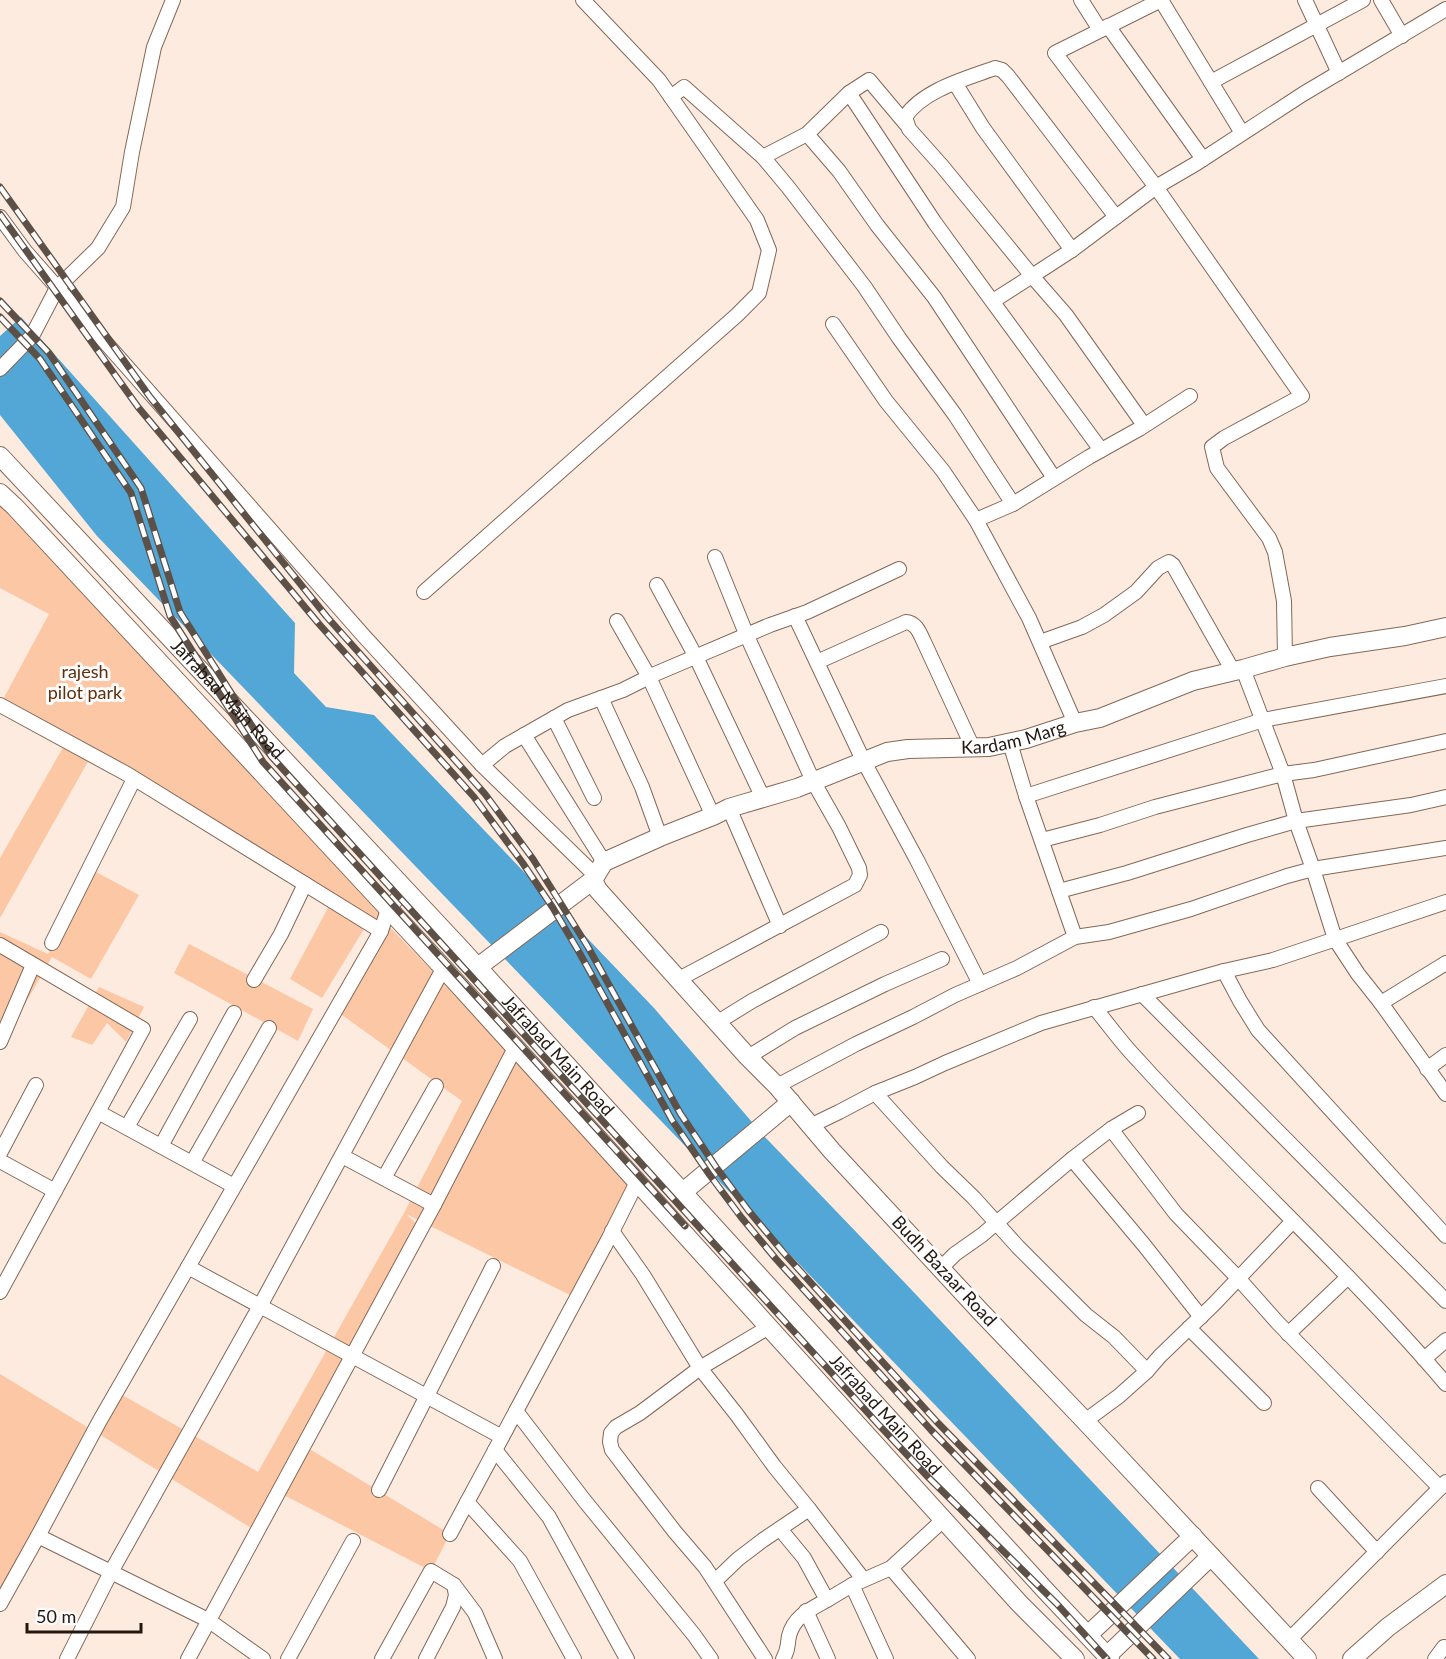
<svg xmlns="http://www.w3.org/2000/svg" width="1446" height="1659" viewBox="0 0 1446 1659" font-family="Lato,sans-serif">
  <style>
    .green { fill: #fcc7a5 }
    .water { fill: #52a7d6 }
    .lines { fill: none; stroke-linecap: round; stroke-linejoin: round }
    .street-casing { stroke: #846857; stroke-width: 16 }
    .secondary-casing { stroke: #846857; stroke-width: 20 }
    .street { stroke: #fff; stroke-width: 14 }
    .secondary { stroke: #fff; stroke-width: 18 }
    .rail-casing { stroke: #5d5047; stroke-width: 7 }
    .rail { stroke: #fcfcfc; stroke-width: 4.5; stroke-dasharray: 14; stroke-linecap: butt }
    .labels { text-anchor: middle; stroke-width: 6; stroke-linejoin: round; paint-order: stroke }
    .park-label { font-size: 18px; fill: #5f300c; stroke: #fcfcfc }
    .street-label { font-size: 18px; fill: #231811; stroke: #fcfcfc }
  </style>
  <rect width="100%" height="100%" fill="#feebdf"/>
  <g class="green">
    <polygon points="0,503 388,909 384,921 637,1182 576,1298 406,1214 421,1228 303,1445 450,1534 431,1571 278,1492 256,1531 94,1431 117,1392 258,1472 404,1213 462,1101 335,1010 379,930 367,924 322,998 290,979 331,902 90,758 0,918 0,858 65,744 0,705 49,614 0,588"/>
    <polygon points="96,872 139,895 91,979 52,957 5,1039 0,1036 0,932 48,954"/>
    <polygon points="189,944 313,1009 298,1041 174,973"/>
    <polygon points="99,987 144,1007 126,1042 107,1023 92,1045 71,1037"/>
    <polygon points="0,1374 87,1427 20,1560 0,1594"/>
  </g>
  <polygon class="water" points="21,317 295,623 294,673 326,707 374,715 654,1008 764,1136 906,1284 1259,1659 1180,1659 97,536 0,415 0,336"/>
  <g class="lines">
    <g class="street-casing">
      <g id="street">
        <polyline points="1081,0 1100,30"/>
        <polyline points="1305,0 1339,73"/>
        <polyline points="1381,0 1402,36"/>
        <polyline points="1108,26 1203,159"/>
        <polyline points="1211,82 1363,0"/>
        <polyline points="955,83 983,128 1072,250"/>
        <polyline points="849,93 935,223 1101,450"/>
        <polyline points="671,97 684,87 763,157 807,134 849,93 869,80 906,124"/>
        <polyline points="1242,133 1161,0 1055,53 1156,187 1302,396 1224,438 1212,447 1217,468 1269,538 1275,552 1284,601 1285,657"/>
        <polyline points="807,134 839,171 877,225 934,297 1054,478"/>
        <polyline points="763,157 788,187 864,286 899,338 955,415 1013,504"/>
        <polyline points="0,217 25,251 363,635 482,765 595,875"/>
        <path d="M993 301 1032 276 942 166 909 129 905 117C923 90 965 79 995 68L1002 70 1008 76 1116 217"/>
        <polyline points="833,324 886,401 943,471 976,520 1029,618 1075,723"/>
        <polyline points="0,369 32,336 57,288 98,248 123,207 132,152 154,47 173,0"/>
        <polyline points="1144,425 1066,315 1032,276 1072,250 1156,187 1197,163 1303,94 1446,9"/>
        <polyline points="976,520 1013,504 1089,457 1139,429 1190,396"/>
        <polyline points="657,585 696,657 763,798"/>
        <polyline points="424,592 737,315 759,293 769,250 757,220 659,80 583,0"/>
        <polyline points="795,616 863,760 917,860 980,984"/>
        <polyline points="617,621 649,677 713,816"/>
        <polyline points="1040,642 1082,627 1104,615 1136,592 1158,568 1169,562 1173,565 1233,671"/>
        <path d="M817 662 906 622C917 623 920 634 924 642L973 748"/>
        <polyline points="1243,669 1283,774 1314,770 1446,741"/>
        <polyline points="601,698 642,787 660,837"/>
        <polyline points="0,705 127,774 381,931"/>
        <polyline points="554,718 594,798"/>
        <polyline points="524,735 604,862"/>
        <polyline points="1010,743 1026,796 1075,937"/>
        <polyline points="482,765 505,746 568,710 623,690 655,674 770,625 807,612 899,569"/>
        <polyline points="1026,796 1263,720 1446,686"/>
        <polyline points="729,808 780,926"/>
        <polyline points="1042,840 1100,825 1155,807 1283,774 1296,821 1313,869 1335,939 1358,974 1381,1003 1446,1094"/>
        <polyline points="1059,891 1127,873 1247,835 1296,821 1411,805 1446,797"/>
        <polyline points="52,943 134,779"/>
        <polyline points="0,945 143,1029 0,1292"/>
        <polyline points="1224,971 1240,1001 1258,1030 1446,1236"/>
        <polyline points="679,979 855,885 860,875 859,868 839,827 813,781 747,636 715,557"/>
        <polyline points="254,980 281,934 305,884"/>
        <polyline points="1142,994 1446,1301"/>
        <polyline points="1381,1003 1446,963"/>
        <path d="M1094 1007C1109 1025 1122 1044 1138 1060 1238 1171 1350 1271 1446 1384"/>
        <polyline points="718,1022 752,1001 881,932"/>
        <polyline points="0,1042 33,965"/>
        <polyline points="748,1057 795,1028 885,984 942,959"/>
        <polyline points="1427,1069 1446,1055"/>
        <polyline points="777,1086 856,1044 913,1017 955,995 1017,968 1075,937 1109,932 1191,909 1287,876 1313,869 1446,848"/>
        <polyline points="875,1093 942,1167 974,1198 1018,1247 1086,1315 1114,1337 1147,1371"/>
        <polyline points="98,1112 234,1186"/>
        <polyline points="810,1126 839,1112 875,1093 915,1077 945,1063 1041,1023 1224,971 1273,960 1446,902"/>
        <polyline points="127,1127 190,1019"/>
        <polyline points="1111,1129 1176,1214 1238,1278 1278,1323 1440,1488"/>
        <polyline points="161,1146 234,1013"/>
        <polyline points="0,1153 36,1085"/>
        <polyline points="342,1156 434,1205"/>
        <polyline points="1072,1159 1144,1245 1201,1317"/>
        <polyline points="0,1161 55,1191"/>
        <polyline points="192,1163 269,1028"/>
        <polyline points="384,1178 436,1086"/>
        <polyline points="612,1231 643,1275 700,1368 737,1415 774,1466 809,1509 863,1579"/>
        <polyline points="188,1267 502,1437"/>
        <polyline points="941,1268 955,1254 982,1235 1072,1159 1111,1129 1138,1113"/>
        <polyline points="1189,1328 1264,1403"/>
        <polyline points="1288,1334 1348,1277"/>
        <polyline points="1424,1359 1446,1340"/>
        <polyline points="516,1411 584,1500 694,1635 711,1659"/>
        <polyline points="1085,1421 1119,1396 1147,1371 1160,1356 1214,1304 1293,1221"/>
        <polyline points="495,1450 549,1517 627,1659"/>
        <polyline points="1318,1488 1377,1552"/>
        <polyline points="379,1490 493,1266"/>
        <polyline points="467,1502 520,1561 574,1659"/>
        <path d="M780 1529 804 1558 827 1600C811 1609 794 1616 789 1636 787 1646 789 1649 783 1659"/>
        <polyline points="450,1534 609,1238 637,1182"/>
        <polyline points="38,1536 208,1620 263,1659"/>
        <polyline points="891,1568 968,1659"/>
        <polyline points="715,1581 738,1559 763,1540 809,1509"/>
        <polyline points="454,1585 475,1613 495,1659"/>
        <polyline points="852,1585 886,1659"/>
        <polyline points="827,1600 852,1585 891,1568 943,1520"/>
        <polyline points="0,1604 38,1536 99,1422 381,931 388,909 406,889"/>
        <polyline points="806,1611 828,1659"/>
        <polyline points="1289,1640 1446,1482"/>
        <polyline points="67,1659 111,1572 260,1306 443,969"/>
        <polyline points="188,1659 434,1205 515,1048"/>
        <polyline points="288,1659 353,1541"/>
        <polyline points="382,1659 431,1571 454,1585 456,1595 453,1607 426,1659"/>
        <polyline points="765,1659 705,1567 675,1532 631,1475 612,1450 610,1442 611,1433 616,1427 640,1413 700,1368 769,1327"/>
        <polyline points="1435,1659 1444,1647"/>
      </g>
    </g>
    <g class="secondary-casing">
      <g id="secondary">
        <path id="s1" d="M0 456 460 948 1045 1590 1110 1659"/>
        <polyline points="0,493 15,507 436,960 1019,1603 1075,1659"/>
        <polyline points="478,967 593,880"/>
        <polyline points="683,1192 791,1102"/>
        <polyline points="1088,1635 1193,1536"/>
        <polyline points="1107,1656 1211,1556"/>
        <path id="s2" d="M1307 1659 1085 1421 980 1311 832 1151 777 1086 748 1057 598 890 593 880 604 862 660 837 713 816 729 808 797 788 887 752 908 749 989 747 1026 739 1075 723 1100 718 1193 681 1243 669 1285 657 1330 647 1405 636 1446 627"/>
        <polyline points="1352,1659 1388,1627 1446,1584"/>
      </g>
    </g>
    <use href="#street" class="street"/>
    <use href="#secondary" class="secondary"/>
    <g class="rail-casing">
      <g id="rail">
        <polyline points="0,187 150,397 327,617 463,769 485,794 533,859 588,947 680,1113 716,1167 748,1210 783,1252 937,1422 1168,1659"/>
        <polyline points="0,214 138,407 319,624 474,797 522,862 553,908 579,952 672,1120 709,1174 741,1217 776,1259 931,1430 1153,1659"/>
        <polyline points="0,301 49,353 141,488 180,612 271,756 878,1424 928,1477 1057,1604 1107,1659"/>
        <polyline points="0,317 40,359 131,493 170,616 263,762 685,1226"/>
      </g>
    </g>
    <use href="#rail" class="rail"/>
  </g>
  <g class="labels">
    <g class="park-label">
      <text x="85" y="678">rajesh<tspan x="85" dy="21">pilot park</tspan></text>
    </g>
    <g class="street-label">
      <text dy="6" stroke="none"><textPath href="#s1" startOffset="333">Jafrabad Main Road</textPath></text>
      <text dy="6" stroke="none"><textPath href="#s2" startOffset="1510">Kardam Marg</textPath></text>
      <text dy="6" stroke="none"><textPath href="#s1" startOffset="819">Jafrabad Main Road</textPath></text>
      <text transform="translate(944 1271) rotate(47)" y="6">Budh Bazaar Road</text>
      <text dy="6" stroke="none"><textPath href="#s1" startOffset="1305">Jafrabad Main Road</textPath></text>
    </g>
  </g>
  <path d="M27 1623v9h114v-9" fill="none" stroke="#231811" stroke-width="3"/>
  <text x="36" y="1623" font-size="18" fill="#231811" stroke="#fcfcfc" stroke-width="4.5" paint-order="stroke">50 m</text>
</svg>
